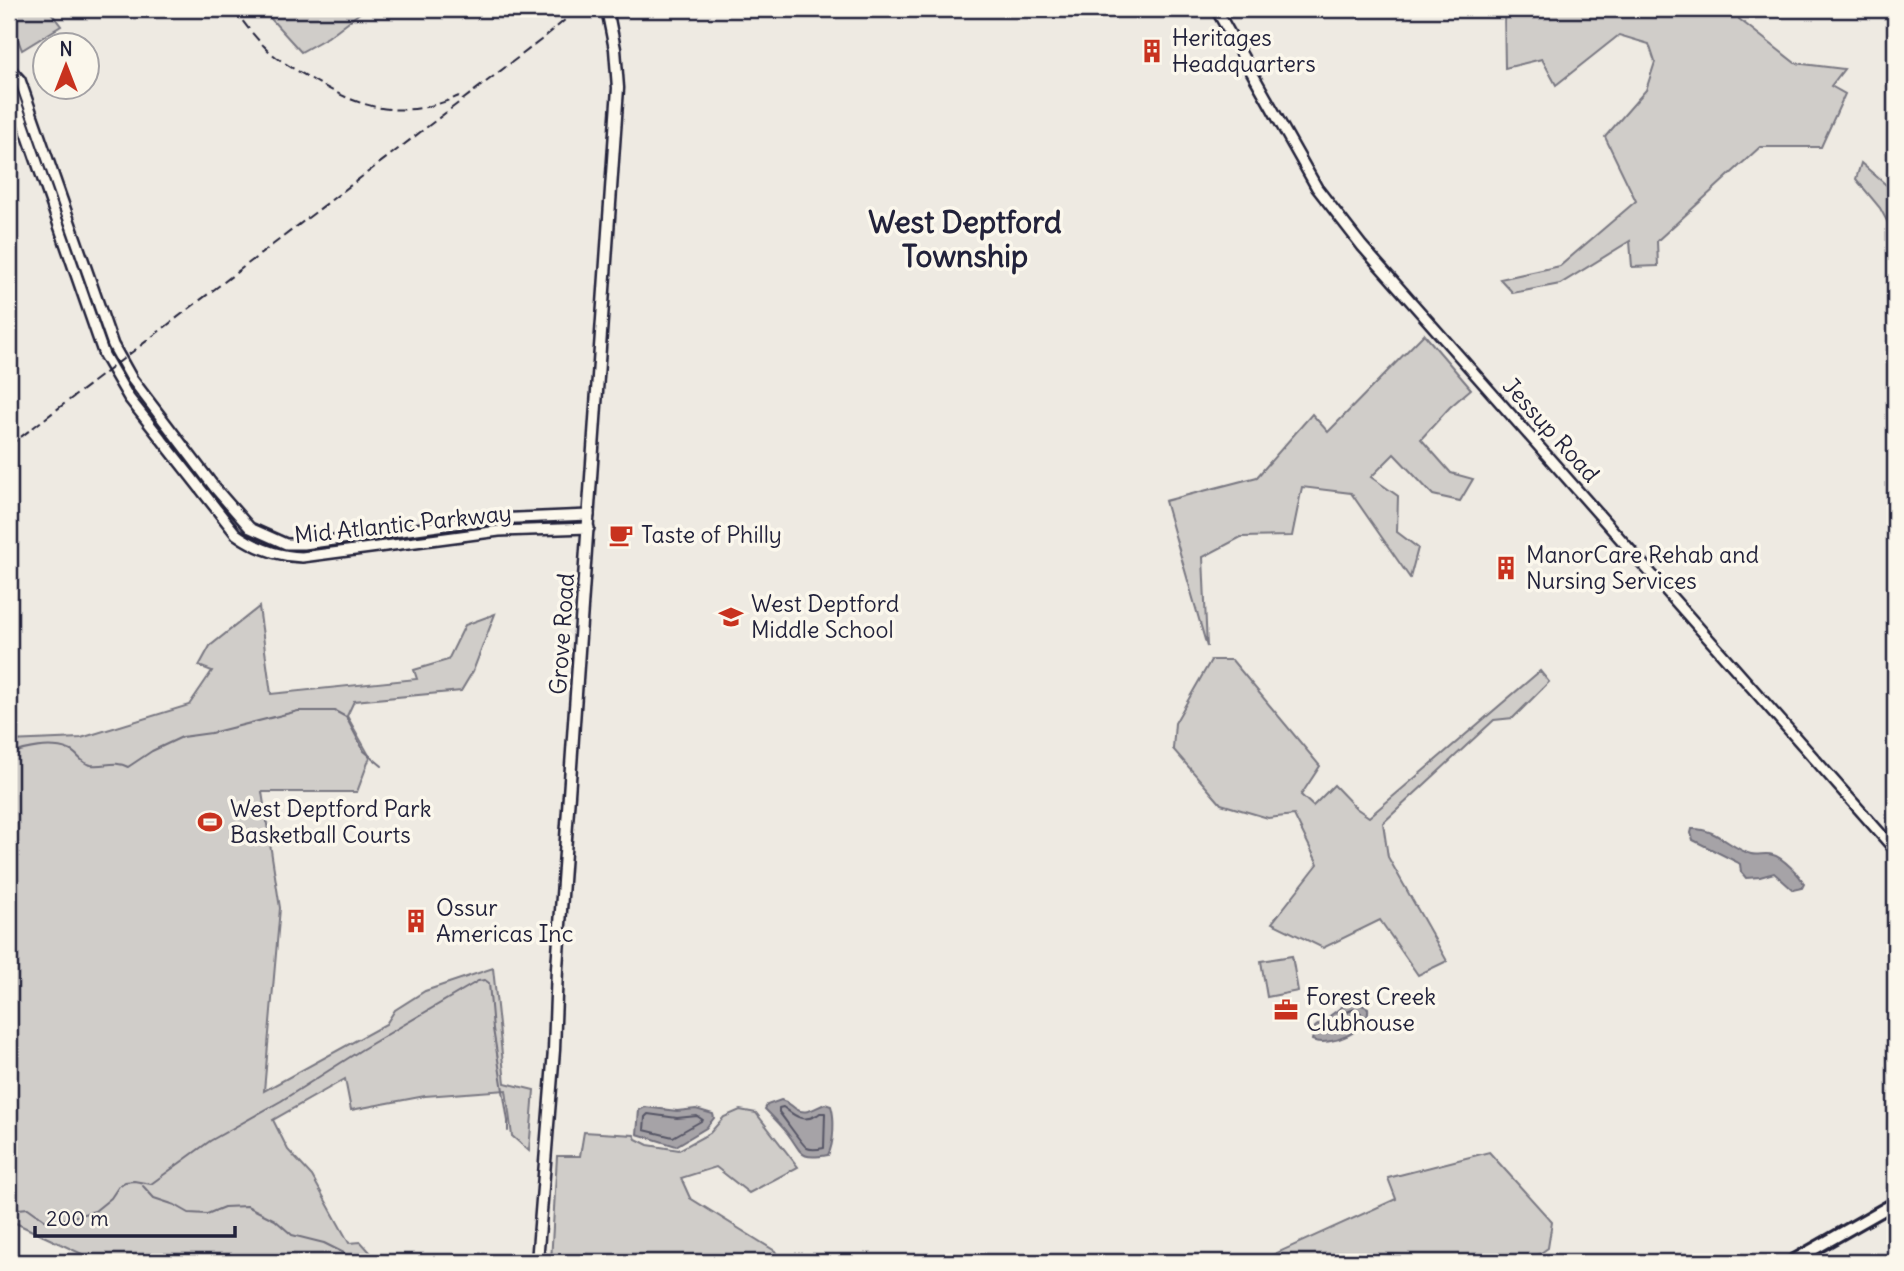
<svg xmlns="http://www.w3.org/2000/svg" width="1904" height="1271" viewBox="0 0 1904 1271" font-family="Delius,sans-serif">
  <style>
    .green { fill: #d0cdc9; stroke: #797882; stroke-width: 2 }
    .water { fill: #a6a3a7; stroke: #716f7c; stroke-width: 2 }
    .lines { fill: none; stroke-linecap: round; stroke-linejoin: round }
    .shore { stroke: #575666; stroke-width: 2 }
    .stream { stroke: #716f7c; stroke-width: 2 }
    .tertiary-casing { stroke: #22223b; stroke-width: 14 }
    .secondary-casing { stroke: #22223b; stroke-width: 15 }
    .primary-casing { stroke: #22223b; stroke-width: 16 }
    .tertiary { stroke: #fbf7ec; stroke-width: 9 }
    .secondary { stroke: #fbf7ec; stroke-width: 10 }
    .primary { stroke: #fbf7ec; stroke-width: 10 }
    .rail { stroke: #22223b; stroke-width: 2; stroke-dasharray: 10 5; stroke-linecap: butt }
    .labels { text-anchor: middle; stroke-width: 7; stroke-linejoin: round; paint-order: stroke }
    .poi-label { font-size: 23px; fill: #22223b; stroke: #fbf7ec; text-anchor: start }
    .street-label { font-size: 23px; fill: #22223b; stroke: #fbf7ec }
    .district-label { font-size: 30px; font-weight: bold; fill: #22223b; stroke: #fbf7ec }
  </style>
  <rect width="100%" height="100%" fill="#eeeae2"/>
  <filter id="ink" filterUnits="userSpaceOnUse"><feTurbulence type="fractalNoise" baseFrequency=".0143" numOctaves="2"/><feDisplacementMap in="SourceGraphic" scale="14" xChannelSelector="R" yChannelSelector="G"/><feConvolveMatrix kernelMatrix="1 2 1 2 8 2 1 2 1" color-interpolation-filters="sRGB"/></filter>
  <g filter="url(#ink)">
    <g class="green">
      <polygon points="9,9 48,9 61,26 22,50 9,17"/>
      <polygon points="262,9 365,9 328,37 301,52"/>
      <polygon points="1504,9 1737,9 1739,19 1795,63 1844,69 1831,86 1845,94 1821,147 1760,147 1657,241 1658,266 1632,267 1630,241 1560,284 1513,293 1500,279 1560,266 1636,201 1605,137 1646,90 1655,62 1649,44 1619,35 1556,85 1542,59 1505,68"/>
      <polygon points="1861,163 1892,190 1895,190 1895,236 1880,208 1856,179"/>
      <polygon points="1424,334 1471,389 1450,407 1421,439 1451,473 1473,479 1460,501 1433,495 1394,454 1371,477 1398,496 1397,532 1418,548 1410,578 1351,493 1302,487 1292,536 1241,537 1203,557 1207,647 1165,501 1257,477 1312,414 1328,432"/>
      <polygon points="259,607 271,694 417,679 414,670 448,660 465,625 495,614 473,671 461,691 354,701 347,716 370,757 357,792 262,792 280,908 264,1091 386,1024 395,1010 425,991 493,968 505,1083 534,1090 529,1151 512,1136 506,1090 425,1096 351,1110 345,1079 273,1120 288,1150 312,1176 349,1243 361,1242 379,1262 99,1262 9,1220 9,741 81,738 189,705 212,671 199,666 210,646"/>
      <polygon points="1211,660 1232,660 1320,766 1301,795 1313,806 1334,785 1356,808 1369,817 1540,671 1549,682 1513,718 1494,720 1383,823 1388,857 1447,961 1418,975 1380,920 1323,948 1272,923 1318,864 1294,815 1268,818 1221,804 1173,749 1175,723"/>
      <polygon points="1292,956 1298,991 1267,997 1261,961"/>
      <polygon points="740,1110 756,1113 798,1167 749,1193 716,1167 681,1178 690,1198 775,1251 781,1262 551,1262 557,1156 580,1156 584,1132 634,1135 636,1139 648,1145 679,1150 710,1133 724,1117"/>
      <polygon points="1489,1152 1552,1222 1548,1248 1528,1262 1382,1262 1370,1253 1353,1262 1257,1262 1396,1199 1388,1178"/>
    </g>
    <g class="water">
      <path d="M1692 829C1716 828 1730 848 1751 854 1758 856 1766 852 1773 855 1782 857 1801 876 1804 884L1802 888 1793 890 1774 873 1760 877 1746 878 1741 872 1740 864 1737 862 1693 840 1691 833Z"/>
      <path d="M1354 1001 1368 1008C1371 1031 1329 1048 1312 1040L1315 1027 1343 1006Z"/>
      <path d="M781 1100C789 1102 790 1105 796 1109 806 1116 816 1107 825 1104L831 1106C835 1118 834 1144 828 1155 799 1160 803 1154 788 1134 781 1125 773 1117 765 1109L767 1105Z"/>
      <polygon points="645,1107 677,1111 696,1109 713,1114 714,1118 706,1128 676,1146 637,1134 639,1110"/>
    </g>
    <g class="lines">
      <g class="shore">
        <path d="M1355 1009 1361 1013C1357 1025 1341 1034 1328 1032L1329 1027 1347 1012Z"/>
        <path d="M783 1107C793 1114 801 1123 815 1116 824 1112 815 1113 825 1113L824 1148C819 1149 811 1150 807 1148 804 1147 784 1118 779 1112V1108Z"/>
        <polygon points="648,1114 677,1118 697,1116 703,1120 673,1137 644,1130 645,1117"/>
      </g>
      <g class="stream">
        <path d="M9 755C26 748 51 743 69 750 78 753 80 763 91 765 104 767 115 760 128 767L152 751 182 737 211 733 298 711H335L346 717 364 751 382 766"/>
        <polyline points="143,1186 154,1198 175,1205 189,1213 207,1214 224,1207 247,1206 275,1220 292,1235 324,1243 344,1253 352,1262"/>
        <polyline points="9,1210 28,1208 46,1221 53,1222 95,1211 111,1198 119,1186 125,1182 134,1181 151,1184 210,1141 281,1101 361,1050 478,981 485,980 489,983 493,1029 508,1121 508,1131"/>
      </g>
      <g class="tertiary-casing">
        <g id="tertiary">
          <polyline points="1216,9 1317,188 1362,246 1895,850"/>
          <polyline points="9,63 10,69 20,80 113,345 132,379 215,488 250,528 286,544 304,544 491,519 589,515"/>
          <path d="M9 82 104 355 129 398 236 534C257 549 277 556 302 557L499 531 589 528"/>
        </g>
      </g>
      <g class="secondary-casing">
        <polyline id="secondary" points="537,1262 554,1050 557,968 618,88 615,49 607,9"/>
      </g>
      <g class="primary-casing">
        <polyline id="primary" points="1791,1262 1895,1203"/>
      </g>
      <use href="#tertiary" class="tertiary"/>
      <use href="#secondary" class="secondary"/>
      <use href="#primary" class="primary"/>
      <g class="rail">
        <path d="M234 9C243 22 253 35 264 46 276 59 292 68 308 77 359 108 401 122 459 96"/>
        <polyline points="9,446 541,40 578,9"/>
      </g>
    </g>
  </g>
  <defs>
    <g id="building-bare" transform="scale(1.89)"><path d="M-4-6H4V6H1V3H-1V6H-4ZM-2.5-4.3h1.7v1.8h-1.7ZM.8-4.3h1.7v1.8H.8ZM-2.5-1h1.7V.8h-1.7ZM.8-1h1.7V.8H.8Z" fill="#c8321e" stroke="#fbf7ec" stroke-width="2.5" paint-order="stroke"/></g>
    <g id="cafe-bare" transform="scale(1.89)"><path d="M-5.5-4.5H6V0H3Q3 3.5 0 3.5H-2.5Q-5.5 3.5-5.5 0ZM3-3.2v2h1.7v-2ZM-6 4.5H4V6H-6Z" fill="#c8321e" stroke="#fbf7ec" stroke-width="2.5" paint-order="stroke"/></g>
    <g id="school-bare" transform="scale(1.89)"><path d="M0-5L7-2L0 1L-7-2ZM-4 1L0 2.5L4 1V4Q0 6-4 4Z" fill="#c8321e" stroke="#fbf7ec" stroke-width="2.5" paint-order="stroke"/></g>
    <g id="stadium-bare" transform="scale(1.89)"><path d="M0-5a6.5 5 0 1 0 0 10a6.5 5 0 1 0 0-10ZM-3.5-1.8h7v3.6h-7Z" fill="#c8321e" stroke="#fbf7ec" stroke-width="2.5" paint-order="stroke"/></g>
    <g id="office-bare" transform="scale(1.89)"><path d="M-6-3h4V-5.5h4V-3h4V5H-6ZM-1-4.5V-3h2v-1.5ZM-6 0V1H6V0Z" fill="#c8321e" stroke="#fbf7ec" stroke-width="2.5" paint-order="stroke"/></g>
  </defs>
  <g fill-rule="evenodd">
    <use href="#building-bare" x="1152" y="51"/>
    <use href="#cafe-bare" x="621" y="535"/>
    <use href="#building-bare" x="1506" y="568"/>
    <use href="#school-bare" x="731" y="617"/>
    <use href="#stadium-bare" x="210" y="822"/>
    <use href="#building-bare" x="416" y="921"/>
    <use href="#office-bare" x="1286" y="1010"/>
  </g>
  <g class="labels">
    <g class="poi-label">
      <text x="1172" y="46">Heritages<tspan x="1172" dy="26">Headquarters</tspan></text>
      <text x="641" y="543">Taste of Philly</text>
      <text x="1526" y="563">ManorCare Rehab and<tspan x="1526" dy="26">Nursing Services</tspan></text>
      <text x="751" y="612">West Deptford<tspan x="751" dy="26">Middle School</tspan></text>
      <text x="230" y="817">West Deptford Park<tspan x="230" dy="26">Basketball Courts</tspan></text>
      <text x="436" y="916">Ossur<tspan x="436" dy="26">Americas Inc</tspan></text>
      <text x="1306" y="1005">Forest Creek<tspan x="1306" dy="26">Clubhouse</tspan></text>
    </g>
    <g class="street-label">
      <text transform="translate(1551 430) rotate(48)" y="8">Jessup Road</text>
      <text transform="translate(403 524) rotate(-6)" y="8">Mid Atlantic Parkway</text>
      <text transform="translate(562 634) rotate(-86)" y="8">Grove Road</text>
    </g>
    <g class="district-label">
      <text x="965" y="233">West Deptford<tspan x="965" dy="34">Township</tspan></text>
    </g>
  </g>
  <rect width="1904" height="1271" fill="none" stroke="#fbf7ec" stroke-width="35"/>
  <rect x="18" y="18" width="1869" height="1236" fill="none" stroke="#22223b" stroke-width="2.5" filter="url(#ink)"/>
  <g transform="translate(66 66)"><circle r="33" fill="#fbf7ec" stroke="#a4a2a5" stroke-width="2"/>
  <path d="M0-5L12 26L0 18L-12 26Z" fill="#c8321e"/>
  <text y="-10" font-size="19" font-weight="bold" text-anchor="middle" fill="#22223b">N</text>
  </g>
  <path d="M35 1226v10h200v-10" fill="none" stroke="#22223b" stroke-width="3.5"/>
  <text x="46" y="1226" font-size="21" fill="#22223b" stroke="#fbf7ec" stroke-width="5" paint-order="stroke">200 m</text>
</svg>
